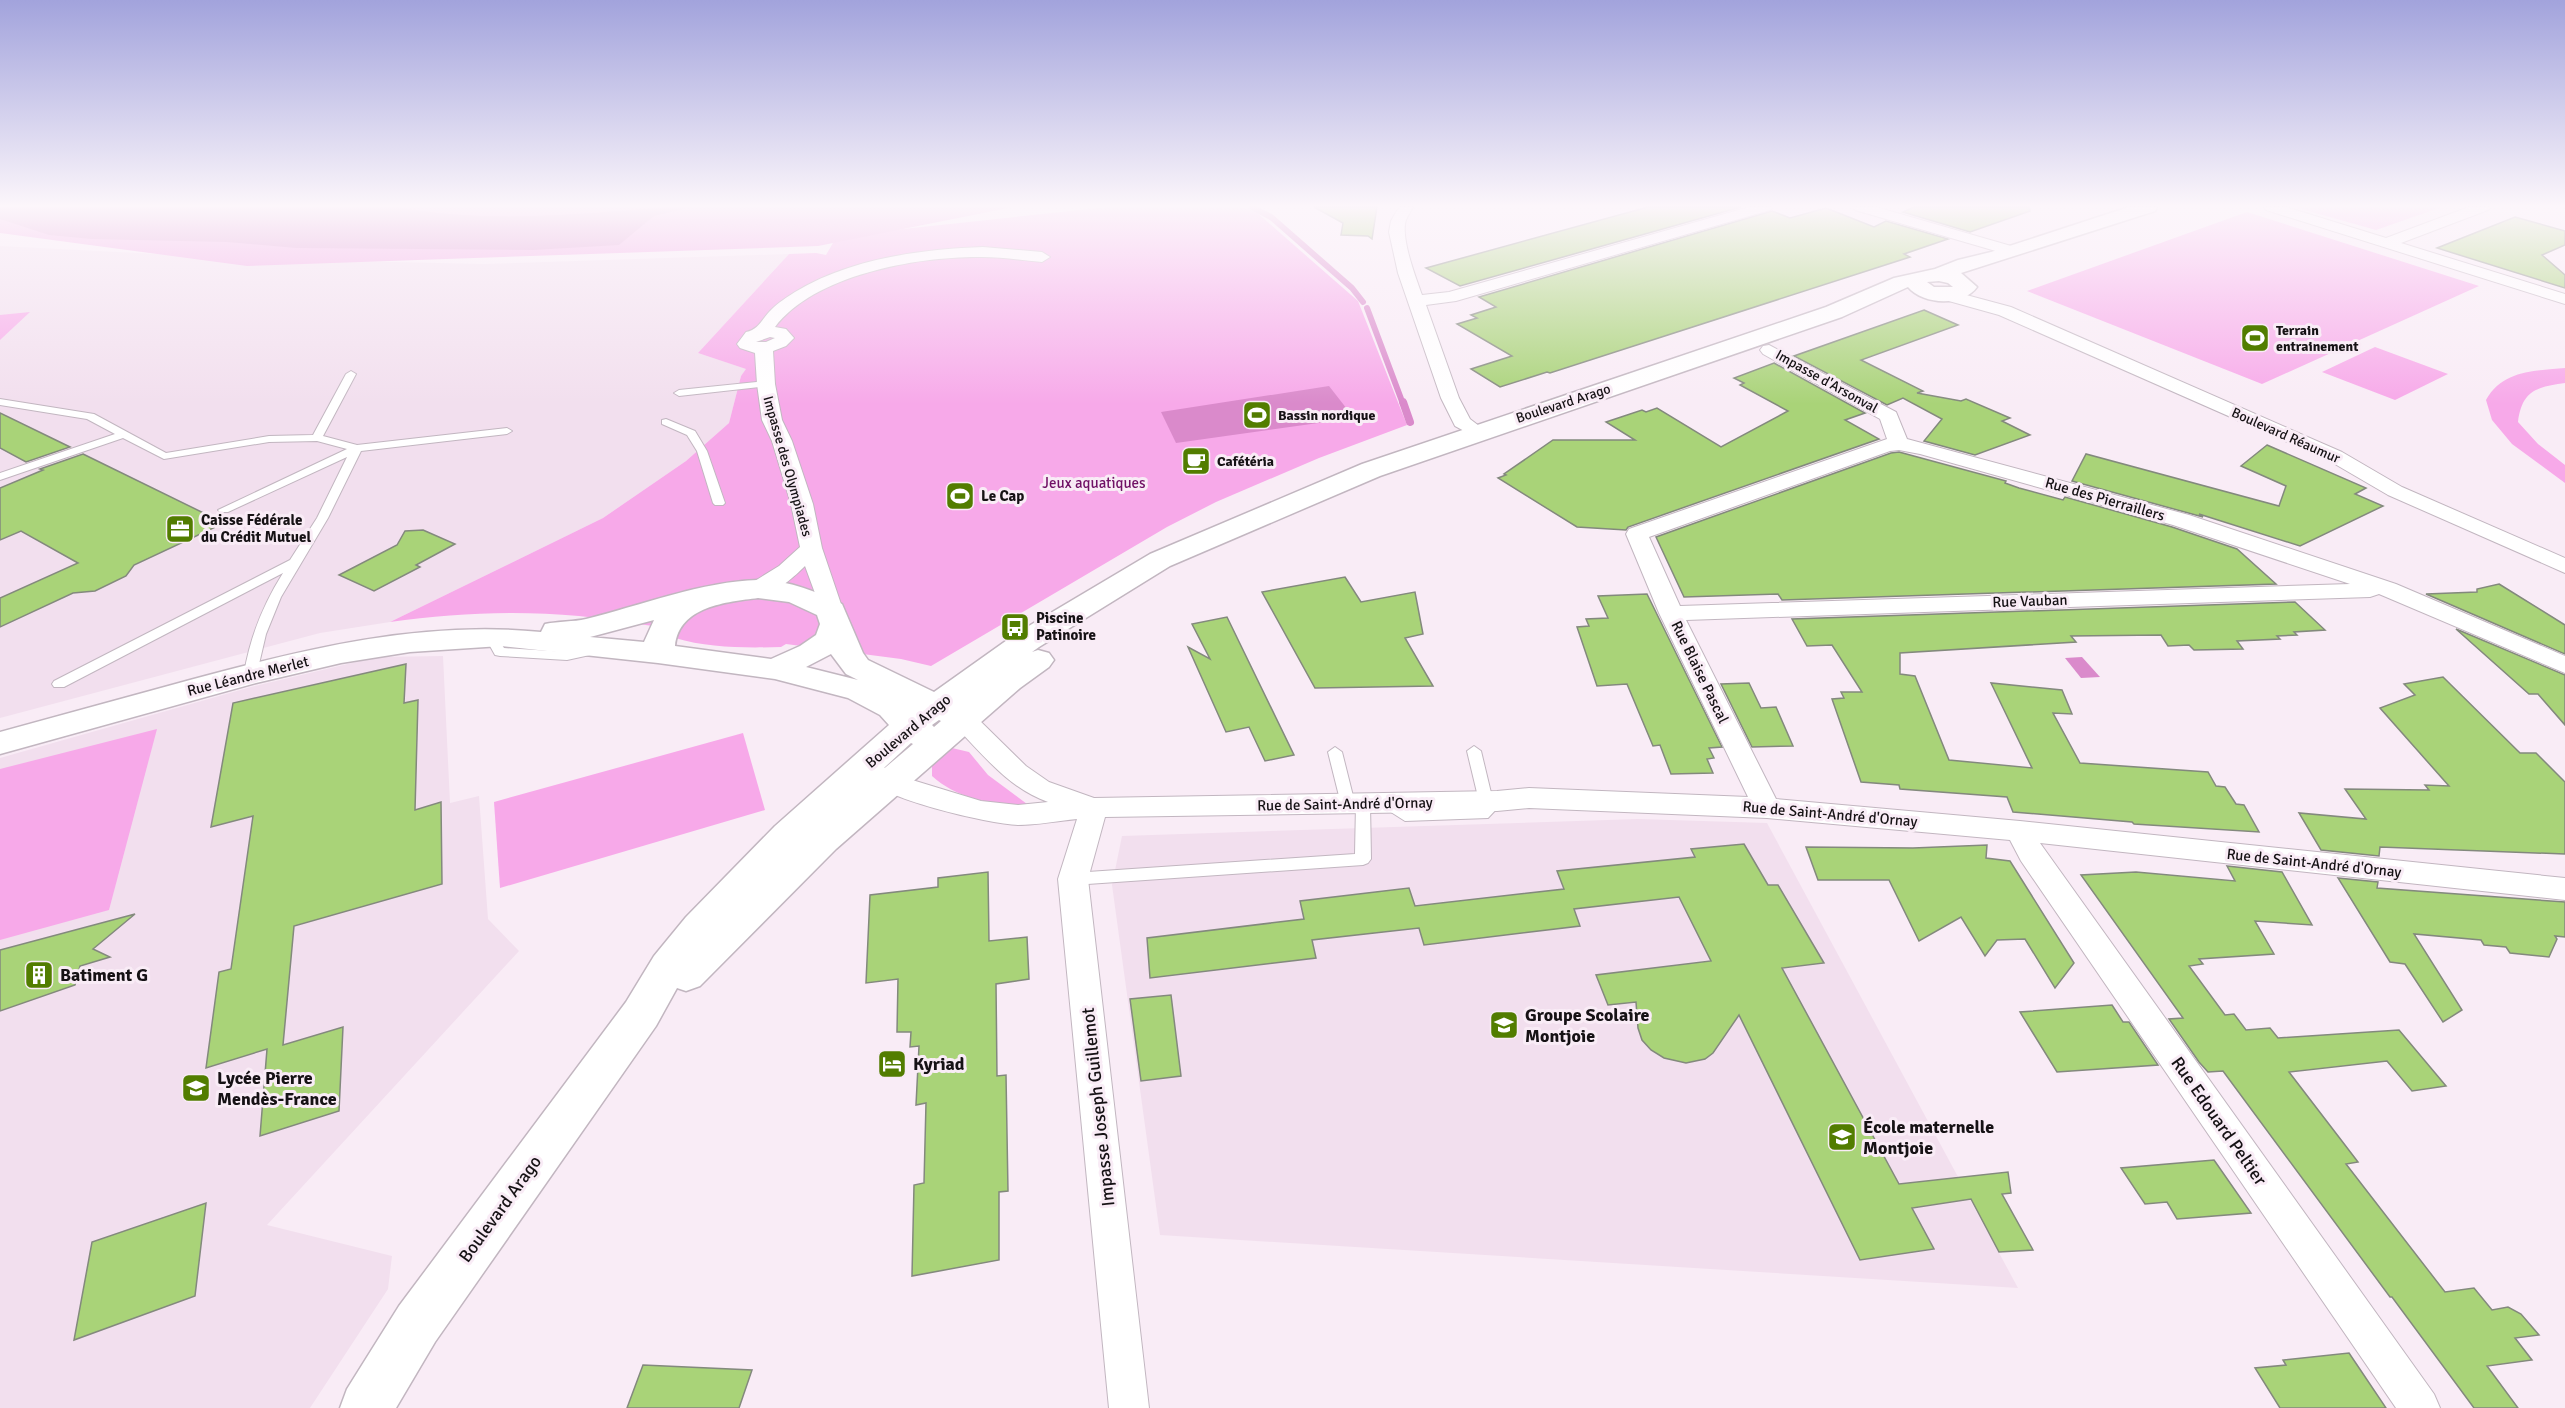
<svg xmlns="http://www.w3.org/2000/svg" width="2565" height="1408" viewBox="0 0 2565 1408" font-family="Signika,sans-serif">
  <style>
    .built { fill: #f2dfee }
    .green { fill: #f7a9e9 }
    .forest { fill: #f1a0e2 }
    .water { fill: #da8acb }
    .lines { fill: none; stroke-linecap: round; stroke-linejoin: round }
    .stream-far1 { stroke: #da8acb; stroke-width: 6 }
    .stream { stroke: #da8acb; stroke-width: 8 }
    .building { fill: #a9d378; stroke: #83897d; stroke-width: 1.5 }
    .lane-casing { stroke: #c2b6c0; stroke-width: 2 }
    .street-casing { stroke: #c2b6c0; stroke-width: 2 }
    .secondary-casing { stroke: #c2b6c0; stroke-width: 3 }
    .lane { fill: #fff; fill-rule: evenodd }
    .street { fill: #fff; fill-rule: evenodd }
    .secondary { fill: #fff; fill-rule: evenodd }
    .labels { text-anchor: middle; stroke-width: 6; stroke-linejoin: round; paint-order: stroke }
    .far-poi-label { font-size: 14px; font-weight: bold; fill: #161215; stroke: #f9ecf6; text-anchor: start }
    .far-street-label { font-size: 14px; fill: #161215; stroke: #f9ecf6 }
    .park-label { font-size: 15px; fill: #701065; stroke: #f9ecf6 }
    .poi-label { font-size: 15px; font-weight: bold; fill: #161215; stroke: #f9ecf6; text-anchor: start }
    .street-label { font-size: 15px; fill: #161215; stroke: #f9ecf6 }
    .near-poi-label { font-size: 18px; font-weight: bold; fill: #161215; stroke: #f9ecf6; text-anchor: start }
    .near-street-label { font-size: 18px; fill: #161215; stroke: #f9ecf6 }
  </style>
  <rect width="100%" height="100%" fill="#f9ecf6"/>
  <g class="built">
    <polygon points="0,246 255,259 484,264 789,254 698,353 747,369 741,376 729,423 686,461 603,518 390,622 320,633 0,718"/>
    <polygon points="443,656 450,803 479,796 488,919 519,951 267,1225 392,1256 388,1289 310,1408 0,1408 0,758 251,687 377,657"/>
    <polygon points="1638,819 1767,823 2018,1288 1160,1235 1112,885 1122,836"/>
  </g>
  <g class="green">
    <path d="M1108 207H1240L1255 211 1358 301 1407 425 1319 458 1216 502 1167 527 931 666 901 659 786 644 781 647C746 648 708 648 675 638V629C643 625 611 619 579 616 516 610 453 613 390 622L603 518 686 461 729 423 741 376 746 369 698 353 789 254 816 253 826 255 837 236Z"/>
    <polygon points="2294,207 2442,207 2376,230"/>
    <polygon points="2247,212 2479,286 2262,384 2027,291"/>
    <polygon points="30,312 0,340 0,315"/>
    <polygon points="2375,347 2448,374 2395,400 2322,372"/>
    <path d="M2565 368V383C2536 387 2522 391 2518 422L2538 444 2565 465V483L2512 444 2492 420 2486 400C2503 370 2534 371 2565 368Z"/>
    <polygon points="157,729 109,910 0,940 0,769"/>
    <polygon points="743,733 765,810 500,888 494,802"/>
    <path d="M952 748 969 752 988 775 1031 807C997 805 958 800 932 776V762L941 754Z"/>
  </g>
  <polygon class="forest" points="0,207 1013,207 818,246 247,266 0,233"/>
  <g class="water">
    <path d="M0 207H397C456 218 517 218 576 214 615 212 652 207 691 207L654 216 619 245 533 250 296 248 227 242 92 239 49 235 0 219Z"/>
    <polygon points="1329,386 1354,418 1176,443 1161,412"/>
    <polygon points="2082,657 2100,677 2081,678 2065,658"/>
  </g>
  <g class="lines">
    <g class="stream-far1">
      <polyline points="1252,207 1271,217 1352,288 1363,302"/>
      <polyline points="1367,308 1403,404"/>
    </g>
    <polyline class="stream" points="1403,402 1410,422"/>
  </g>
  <g class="building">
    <polygon points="1314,207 1377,207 1372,239 1368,236 1341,235 1343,223"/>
    <polygon points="1648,207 1741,207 1460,286 1426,268"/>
    <polygon points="1914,207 2029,207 2030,211 1970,232 1903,212"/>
    <polygon points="1826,208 1874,227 1886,221 1948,239 1904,254 1910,257 1550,373 1547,372 1500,387 1471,369 1512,356 1457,324 1477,318 1471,315 1496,307 1479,297 1772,211 1790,218"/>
    <polygon points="2515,217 2565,231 2565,245 2542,255 2565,275 2565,288 2437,248"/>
    <polygon points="1924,310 1958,325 1861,360 1923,391 1917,393 1961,401 1966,399 2010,418 2002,421 2030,435 1975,455 1924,441 1942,419 1903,398 1887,405 1794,356"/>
    <polygon points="1774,363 1865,413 1845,420 1879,439 1628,527 1626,530 1577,527 1498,478 1506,475 1504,474 1553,440 1635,440 1606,422 1642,410 1646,412 1657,408 1721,447 1788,411 1740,385 1744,383 1734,378"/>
    <polygon points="0,413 70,447 26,462 0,448"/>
    <polygon points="2267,445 2366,488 2355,494 2383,506 2300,546 2199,514 2203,517 2072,481 2086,454 2279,506 2286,486 2241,466"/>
    <polygon points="1899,452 2006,481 2005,483 2019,488 2063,500 2065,497 2172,527 2237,549 2276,584 1782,600 1778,594 1684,597 1656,537 1891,453"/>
    <polygon points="83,454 224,523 134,565 126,576 95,591 73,593 0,627 0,598 78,563 21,531 0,540 0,488 43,470 40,469"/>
    <polygon points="423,530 455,544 416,565 420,567 374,591 339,575 397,545 405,531"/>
    <polygon points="1345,577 1361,602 1415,592 1423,634 1405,638 1433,686 1315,688 1262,592"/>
    <polygon points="2499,584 2565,625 2565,654 2426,594 2477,592 2477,589"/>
    <polygon points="1647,594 1722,747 1709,748 1714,758 1707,759 1713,773 1671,774 1660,745 1653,746 1627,684 1597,686 1577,627 1589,626 1586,619 1608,618 1598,596"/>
    <polygon points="2295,602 2325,630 2294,632 2297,635 2277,636 2280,639 2237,641 2243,649 2194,650 2189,645 2168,646 2161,635 2071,636 2076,642 1900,653 1900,674 1915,676 1949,760 2032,768 1991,683 2062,690 2072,714 2053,713 2080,763 2208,772 2216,786 2225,787 2236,804 2244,805 2259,832 2134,824 2132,822 2013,812 2007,797 1900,789 1899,785 1861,782 1832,699 1844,698 1841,692 1862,692 1832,645 1807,646 1792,619"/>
    <polygon points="1227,617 1294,755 1265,761 1249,727 1226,732 1188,647 1210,659 1192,624"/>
    <polygon points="2456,629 2565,675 2565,725 2538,694 2529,694"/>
    <polygon points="406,664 404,703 418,700 415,810 441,802 442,884 294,926 283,1045 343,1027 339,1111 260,1136 267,1049 206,1068 219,972 231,969 253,816 211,827 233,703"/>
    <polygon points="2443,677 2520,753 2536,753 2565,782 2565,854 2380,847 2379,856 2321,850 2299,813 2366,819 2345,789 2429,790 2425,785 2449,786 2380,708 2415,695 2404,684"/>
    <polygon points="1749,683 1761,708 1776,707 1793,746 1752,747 1721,684"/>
    <polygon points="1744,844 1768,885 1778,885 1824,963 1782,968 1899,1184 2008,1172 2011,1193 2002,1194 2033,1250 1999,1252 1971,1199 1912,1208 1934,1249 1860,1260 1739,1015 1713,1053 1705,1059 1686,1063 1664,1058 1651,1050 1642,1040 1638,1028 1636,1002 1608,1005 1596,975 1711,961 1679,897 1574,909 1580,926 1424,945 1419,928 1312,940 1316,958 1150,978 1147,938 1304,919 1300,901 1409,888 1415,906 1564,889 1557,871 1695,857 1691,849"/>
    <polygon points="1987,845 1986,858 2010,861 2074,963 2055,988 2025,939 1997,940 1985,956 1961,917 1919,941 1889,880 1818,880 1806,847 1913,848"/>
    <polygon points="2227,866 2282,872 2312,925 2255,921 2274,954 2199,959 2203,964 2189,966 2225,1015 2234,1014 2246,1030 2270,1028 2278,1038 2399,1030 2446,1086 2412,1091 2387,1061 2289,1072 2358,1162 2346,1164 2445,1292 2474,1288 2492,1310 2508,1307 2521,1314 2539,1335 2515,1338 2532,1360 2487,1366 2518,1408 2474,1408 2392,1297 2390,1297 2223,1071 2208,1072 2199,1062 2169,1019 2183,1018 2081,875 2136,872 2235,881"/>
    <polygon points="988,872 989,941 1027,937 1029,979 996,984 997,1076 1006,1075 1008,1191 999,1192 999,1260 912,1276 914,1185 924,1183 926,1103 916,1105 919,1046 910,1047 911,1032 897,1032 898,979 866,983 870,895 938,887 938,878"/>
    <polygon points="2338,878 2378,882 2377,888 2565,902 2565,937 2555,936 2557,939 2549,957 2510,953 2506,947 2484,945 2481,940 2414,934 2462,1010 2443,1022 2405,964 2390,962"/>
    <polygon points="135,914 93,949 110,957 80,966 75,985 0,1011 0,950"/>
    <polygon points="1171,995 1181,1076 1141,1081 1130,999"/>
    <polygon points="2112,1005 2123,1022 2129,1022 2158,1065 2057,1072 2020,1012"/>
    <polygon points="2214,1160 2251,1213 2177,1219 2167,1202 2145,1204 2121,1168"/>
    <polygon points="206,1203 195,1296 74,1340 92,1242"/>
    <polygon points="2349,1353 2386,1408 2280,1408 2255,1368 2286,1365 2283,1360"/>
    <polygon points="643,1365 752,1370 739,1408 627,1408"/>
  </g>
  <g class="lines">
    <g class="lane-casing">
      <g id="lane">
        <path d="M351 371 356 374 323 436 357 445 507 428 512 431 507 434 361 451 328 518 281 597 266 634 256 677 251 678 244 674C250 637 263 605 283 573L64 687H54L52 684 54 681 290 560 317 518 347 457 228 512H220L218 510 347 449 317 441 269 442 164 459 123 438 0 480V473L115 434 87 419 0 405V399L94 414 166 453 269 436 313 435 346 374Z"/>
        <polygon points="766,381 771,384 769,386 679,396 674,393 679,390"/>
        <polygon points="666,419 695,431 707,451 725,503 723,505 715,505 713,503 697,451 687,435 662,424 662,420"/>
        <polygon points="491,633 495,634 504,648 567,652 594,646 600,650 599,653 567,660 500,656 495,655 485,637"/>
        <polygon points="1474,746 1481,751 1492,797 1502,797 1504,801 1488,818 1405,821 1383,807 1381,803 1383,799 1388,798 1408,811 1479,809 1483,805 1479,801 1467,751"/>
        <polygon points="1335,747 1342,752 1355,804 1353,808 1343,808 1341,804 1328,752"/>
        <polygon points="1363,799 1368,800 1370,804 1371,859 1368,863 1363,865 1073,885 1068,883 1065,879 1068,875 1073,873 1355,854 1356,804 1358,800"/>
      </g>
    </g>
    <g class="street-casing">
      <g id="street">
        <path d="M1399 207H1413C1411 211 1408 215 1406 220 1400 237 1416 278 1422 295L1449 292 1749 207H1772L1770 210 1456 301 1426 305 1459 398 1470 419 1487 432 1484 436 1477 438 1455 426 1441 398 1398 273 1389 232 1391 221Z"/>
        <polygon points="1853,207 1876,207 2018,248 2020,251 2018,254 2006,254 1855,210"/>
        <polygon points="2264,207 2286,207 2386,238 2469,207 2490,207 2488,210 2401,243 2565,294 2565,304 2266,210"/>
        <path d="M983 247 1042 252 1050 257 1042 262C1022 260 1002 257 982 257 920 256 815 274 775 327L786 329 794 338 786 346 773 351 775 384 782 420 792 441 813 504 822 548 843 610 839 615 831 617 823 615 805 566C792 579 770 599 750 594L747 589 750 584 779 566 800 547 791 504 772 441 762 420 757 384 755 353 740 348 737 344 746 332C760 329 762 318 772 309 778 303 787 297 795 292 849 259 921 249 983 247ZM770 337 775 338 766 342H756Z"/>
        <polygon points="1944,289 2011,307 2342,452 2402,487 2565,558 2565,573 2388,495 2328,460 1999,315 1938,298 1936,294"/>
        <path d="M1769 345 1896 412 1907 439 2189 515 2396 584 2565 656V673L2379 594 2370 597 1686 620 1776 799 2020 821 2565 878V900L2040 843 2434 1394 2440 1408H2396L2021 861 2010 840 1767 818 1529 808 1497 811 1105 817 1088 879 1149 1408H1109L1058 879 1077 819C1058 821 1037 825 1018 825 989 824 877 798 862 775L866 768 876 766 886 768 909 779 981 801 1018 805 1048 802C1010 789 984 756 956 727L952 721 956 715 965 713 974 715 1026 766 1049 782 1094 798 1497 791 1529 788 1748 797 1659 613 1626 534 1629 529 1887 439 1880 419 1763 354 1760 350 1763 346ZM1899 450 1920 454 2173 525 2350 584 1680 606 1649 537 1890 451Z"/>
      </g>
    </g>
    <g class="secondary-casing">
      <path id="secondary" d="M2129 207H2157L2155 211 1961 273 1977 287C1963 307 1923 305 1908 287L1842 317 1380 476 1170 566 1039 647 1032 652 1038 650 1049 653 1054 660 1049 667 1020 688 836 849 700 986 686 991 677 988 656 1026 435 1342 396 1408H340L347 1389 399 1306 626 1002 654 956 686 917 775 826 889 725 880 715 848 698 775 679 658 663 501 646 410 652 341 663 256 683 0 754V732C63 715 127 697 190 680 304 649 422 620 541 632L545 624C559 621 573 622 586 619 639 606 704 581 758 580 788 580 815 591 842 604L863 653 868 660 934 692 1017 633 1150 554 1362 464 1826 307 1894 278 1935 269 1958 260 1991 252ZM1939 281 1948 283 1953 287H1934L1927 282ZM758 598 789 602 817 615 820 624 816 635 800 646 771 659 675 646C679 606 727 602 758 598ZM654 620 644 642 590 637 594 636ZM831 654 846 674 858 680 806 667ZM939 720 941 721 934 727 932 725ZM911 743 913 744 873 778Z"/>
    </g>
    <use href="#lane" class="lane"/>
    <use href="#street" class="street"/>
    <use href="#secondary" class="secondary"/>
  </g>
  <linearGradient id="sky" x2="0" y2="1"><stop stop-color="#a2a3dc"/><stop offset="0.51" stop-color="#fcf6fb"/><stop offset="1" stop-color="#fcf6fb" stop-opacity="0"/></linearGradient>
  <rect width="2565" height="404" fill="url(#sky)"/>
  <defs>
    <g id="stadium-square" transform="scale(1.5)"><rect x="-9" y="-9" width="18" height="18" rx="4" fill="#527d00" stroke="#f9ecf6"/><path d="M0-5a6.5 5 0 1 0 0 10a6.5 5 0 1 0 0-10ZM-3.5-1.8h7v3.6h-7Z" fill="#fff"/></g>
    <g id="cafe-square" transform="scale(1.5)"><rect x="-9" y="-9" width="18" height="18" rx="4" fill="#527d00" stroke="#f9ecf6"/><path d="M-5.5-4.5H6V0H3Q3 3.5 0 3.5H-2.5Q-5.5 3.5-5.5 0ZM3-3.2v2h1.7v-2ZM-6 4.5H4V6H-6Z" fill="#fff"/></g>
    <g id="office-square" transform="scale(1.5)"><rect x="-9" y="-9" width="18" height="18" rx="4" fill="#527d00" stroke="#f9ecf6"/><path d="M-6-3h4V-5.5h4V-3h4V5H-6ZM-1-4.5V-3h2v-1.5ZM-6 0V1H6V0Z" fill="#fff"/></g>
    <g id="bus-square" transform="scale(1.5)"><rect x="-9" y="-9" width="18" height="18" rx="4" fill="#527d00" stroke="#f9ecf6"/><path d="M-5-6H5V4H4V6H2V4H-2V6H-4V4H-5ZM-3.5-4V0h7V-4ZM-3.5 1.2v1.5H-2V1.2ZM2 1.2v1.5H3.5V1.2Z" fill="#fff"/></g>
    <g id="building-square" transform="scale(1.5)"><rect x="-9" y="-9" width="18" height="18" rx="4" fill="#527d00" stroke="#f9ecf6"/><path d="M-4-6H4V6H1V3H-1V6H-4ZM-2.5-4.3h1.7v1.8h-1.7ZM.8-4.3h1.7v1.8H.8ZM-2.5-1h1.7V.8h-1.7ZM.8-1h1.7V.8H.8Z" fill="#fff"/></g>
    <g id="school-square" transform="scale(1.5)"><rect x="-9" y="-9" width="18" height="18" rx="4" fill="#527d00" stroke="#f9ecf6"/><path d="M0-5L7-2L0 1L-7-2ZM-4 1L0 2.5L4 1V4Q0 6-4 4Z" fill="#fff"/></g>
    <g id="hotel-square" transform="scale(1.5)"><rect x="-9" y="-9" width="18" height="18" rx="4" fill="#527d00" stroke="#f9ecf6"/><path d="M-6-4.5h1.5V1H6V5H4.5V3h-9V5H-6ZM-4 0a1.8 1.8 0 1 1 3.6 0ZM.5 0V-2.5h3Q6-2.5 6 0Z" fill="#fff"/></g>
  </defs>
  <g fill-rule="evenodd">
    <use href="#stadium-square" x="2255" y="338"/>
    <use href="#stadium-square" x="1257" y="415"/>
    <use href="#cafe-square" x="1196" y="461"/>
    <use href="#stadium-square" x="960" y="496"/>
    <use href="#office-square" x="180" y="529"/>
    <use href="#bus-square" x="1015" y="627"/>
    <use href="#building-square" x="39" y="975"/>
    <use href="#school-square" x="1504" y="1025"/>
    <use href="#hotel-square" x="892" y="1064"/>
    <use href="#school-square" x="196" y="1088"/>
    <use href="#school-square" x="1842" y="1137"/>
  </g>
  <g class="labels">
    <g class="far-poi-label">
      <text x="2276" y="335">Terrain<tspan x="2276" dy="16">entrainement</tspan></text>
      <text x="1278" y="420">Bassin nordique</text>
      <text x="1217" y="466">Cafétéria</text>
    </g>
    <g class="far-street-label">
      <text transform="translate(1827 381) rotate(29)" y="5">Impasse d'Arsonval</text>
      <text transform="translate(1563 403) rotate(-18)" y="5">Boulevard Arago</text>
      <text transform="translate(2286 435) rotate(24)" y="5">Boulevard Réaumur</text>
      <text transform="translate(788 466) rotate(74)" y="5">Impasse des Olympiades</text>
    </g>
    <g class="park-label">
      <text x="1094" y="488">Jeux aquatiques</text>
    </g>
    <g class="poi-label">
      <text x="981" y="501">Le Cap</text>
      <text x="201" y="525">Caisse Fédérale<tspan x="201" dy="17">du Crédit Mutuel</tspan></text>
      <text x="1036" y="623">Piscine<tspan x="1036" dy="17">Patinoire</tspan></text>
    </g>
    <g class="street-label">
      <text transform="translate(2105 499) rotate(16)" y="5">Rue des Pierraillers</text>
      <text transform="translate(2030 601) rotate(-2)" y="5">Rue Vauban</text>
      <text transform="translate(1700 672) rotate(64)" y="5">Rue Blaise Pascal</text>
      <text transform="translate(248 676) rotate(-14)" y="5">Rue Léandre Merlet</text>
      <text transform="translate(908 731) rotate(-40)" y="5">Boulevard Arago</text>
      <text transform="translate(1345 804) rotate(-1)" y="5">Rue de Saint-André d'Ornay</text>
      <text transform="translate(1830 814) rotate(5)" y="5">Rue de Saint-André d'Ornay</text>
      <text transform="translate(2314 863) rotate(6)" y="5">Rue de Saint-André d'Ornay</text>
    </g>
    <g class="near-poi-label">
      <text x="60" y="981">Batiment G</text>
      <text x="1525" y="1021">Groupe Scolaire<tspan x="1525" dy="21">Montjoie</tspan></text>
      <text x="913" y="1070">Kyriad</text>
      <text x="217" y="1084">Lycée Pierre<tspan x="217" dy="21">Mendès-France</tspan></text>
      <text x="1863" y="1133">École maternelle<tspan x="1863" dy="21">Montjoie</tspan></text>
    </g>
    <g class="near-street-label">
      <text transform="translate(1098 1107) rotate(-96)" y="6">Impasse Joseph Guillemot</text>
      <text transform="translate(2219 1121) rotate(55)" y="6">Rue Edouard Peltier</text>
      <text transform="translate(500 1209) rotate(-54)" y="6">Boulevard Arago</text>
    </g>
  </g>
</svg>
